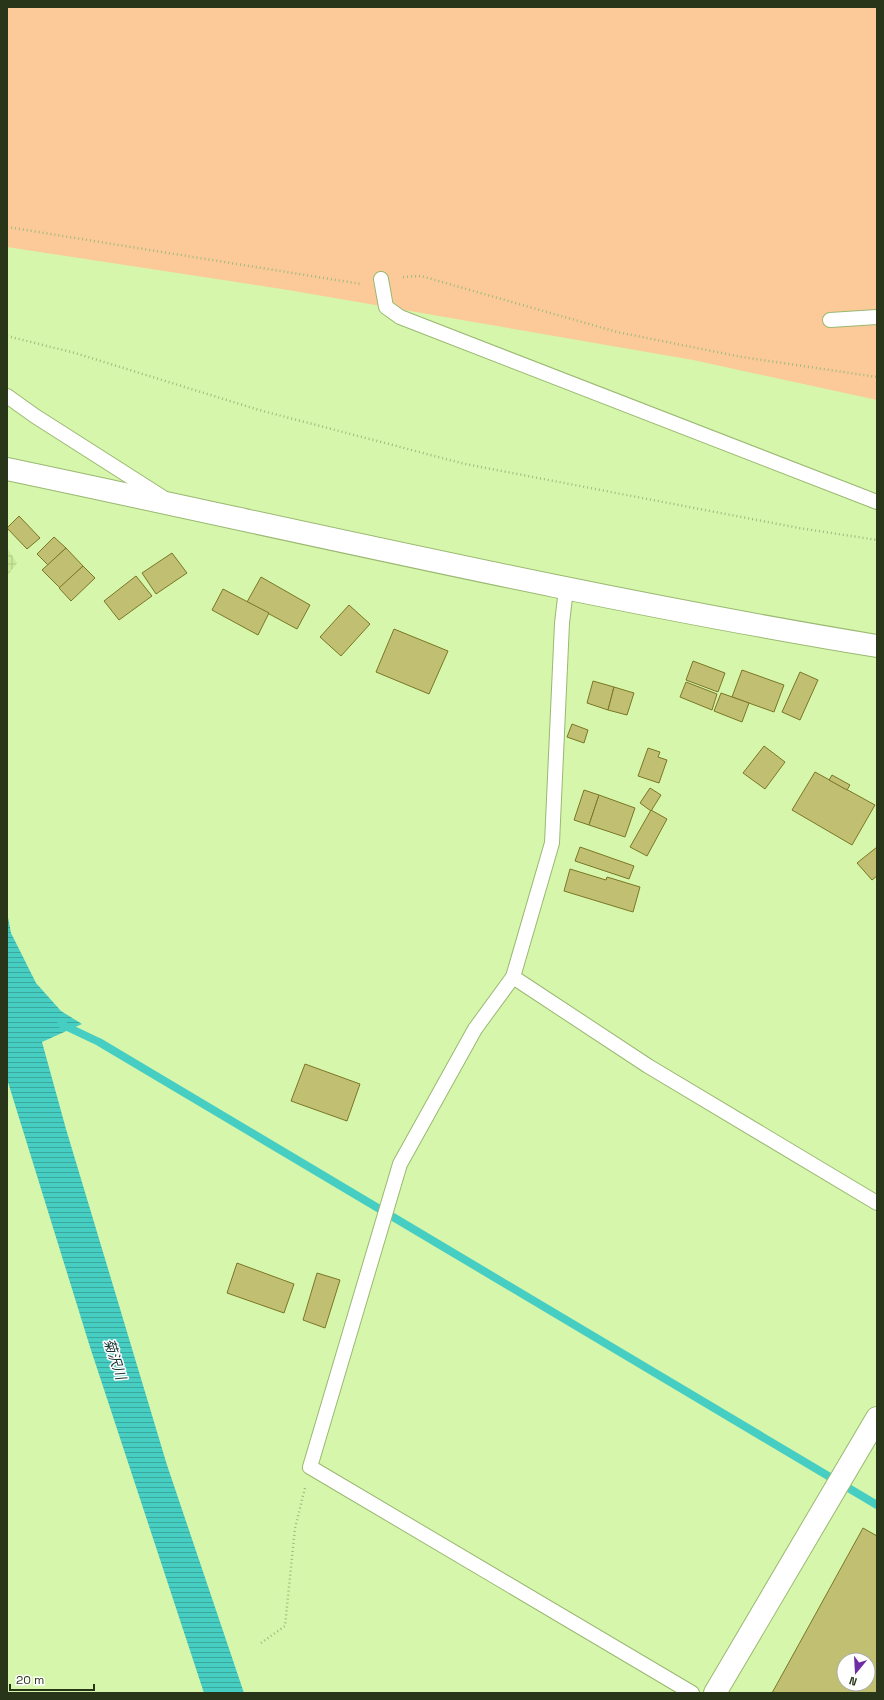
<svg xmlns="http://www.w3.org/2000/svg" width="884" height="1700" viewBox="0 0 884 1700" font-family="'Space Grotesk','Noto Sans JP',sans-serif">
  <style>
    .industrial { fill: url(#industrial-grid) }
    .park { fill: #fbca98 }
    .water { fill: url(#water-rules) }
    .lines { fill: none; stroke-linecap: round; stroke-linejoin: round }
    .stream { stroke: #47cec3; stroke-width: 8 }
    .building { fill: #c1bf71; stroke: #7a7726; fill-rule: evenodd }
    .service-casing { stroke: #9ab871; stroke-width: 16 }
    .minor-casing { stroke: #9ab871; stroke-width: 24 }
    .path { stroke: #9fb97d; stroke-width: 2.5; stroke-dasharray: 1 3; stroke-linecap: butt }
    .service { stroke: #fff; stroke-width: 14 }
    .minor { stroke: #fff; stroke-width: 22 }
    .labels { text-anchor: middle; stroke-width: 3; stroke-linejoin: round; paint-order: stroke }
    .water-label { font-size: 14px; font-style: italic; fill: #183532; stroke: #fff }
  </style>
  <defs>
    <pattern id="industrial-grid" width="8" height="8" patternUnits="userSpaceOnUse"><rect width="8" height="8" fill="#c9eb9a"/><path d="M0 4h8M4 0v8" fill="none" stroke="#adca84"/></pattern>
    <pattern id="water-rules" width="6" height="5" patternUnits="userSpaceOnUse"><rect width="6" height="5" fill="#47cec3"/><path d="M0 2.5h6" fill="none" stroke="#3ba89d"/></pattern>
  </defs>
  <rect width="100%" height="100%" fill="#d6f6ac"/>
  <polygon class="industrial" points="7,548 17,563 7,576"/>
  <polygon class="park" points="7,7 877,7 877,400 693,360 288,290 7,247"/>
  <polygon class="water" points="7,912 11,933 36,983 61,1011 82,1024 42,1042 66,1129 167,1465 244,1693 204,1693 90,1347 7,1079"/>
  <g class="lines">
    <polyline class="stream" points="61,1024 99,1042 877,1505"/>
  </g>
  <g class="building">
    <polygon points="19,516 40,538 27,549 7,528"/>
    <polygon points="54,537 66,548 48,565 37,554"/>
    <polygon points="66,548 83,566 60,588 42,570"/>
    <polygon points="172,553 187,573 156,594 142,573"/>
    <polygon points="83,566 95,578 71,601 59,588"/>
    <polygon points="136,576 152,596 119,620 104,601"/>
    <polygon points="261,577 310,605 297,629 247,602"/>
    <polygon points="223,589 269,613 258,635 212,610"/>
    <polygon points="349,605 370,624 341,656 320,637"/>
    <polygon points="394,629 448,651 429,694 376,672"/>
    <polygon points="693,661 725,673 718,692 686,680"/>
    <polygon points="742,670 784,685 774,712 732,697"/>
    <polygon points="800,672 818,680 800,720 782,712"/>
    <polygon points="593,681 614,687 608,710 587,703"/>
    <polygon points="686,682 717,694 712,710 680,697"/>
    <polygon points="614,687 634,693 627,715 608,710"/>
    <polygon points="721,693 749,703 742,722 714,711"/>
    <polygon points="572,724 588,730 584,743 567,737"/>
    <polygon points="764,746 785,762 765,789 743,773"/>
    <polygon points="648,748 660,752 658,757 667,760 659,783 638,776"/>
    <polygon points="815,772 875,805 852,845 792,810"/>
    <polygon points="832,775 850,785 847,790 829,780"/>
    <polygon points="650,788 661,795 651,811 640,803"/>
    <polygon points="584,790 599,795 589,825 574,820"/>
    <polygon points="599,795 635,808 625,837 589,825"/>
    <polygon points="651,810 667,819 647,856 630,847"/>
    <polygon points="580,847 634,866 629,879 575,861"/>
    <polygon points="877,847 877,876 872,880 857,863"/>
    <polygon points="570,869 606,880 607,877 640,887 633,912 564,891"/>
    <polygon points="305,1064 360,1084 347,1121 291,1101"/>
    <polygon points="237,1263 294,1284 284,1313 227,1293"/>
    <polygon points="317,1273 340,1280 325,1328 303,1320"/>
    <path d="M863 1528 877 1536V1693H772ZM844 1660H868V1684H844Z"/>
  </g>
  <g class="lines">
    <g class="service-casing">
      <g id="service">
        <polyline points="381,279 386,307 400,317 877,502"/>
        <polyline points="830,320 877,317"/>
        <polyline points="7,396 35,416 162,497"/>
        <polyline points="566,589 562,623 552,843 513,977 475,1029 400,1164 310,1467 692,1693"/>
        <polyline points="513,977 648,1066 877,1203"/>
      </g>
    </g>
    <g class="minor-casing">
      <g id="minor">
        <path d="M7 469C297 530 585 598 877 646"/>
        <polyline points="715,1693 877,1418"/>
      </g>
    </g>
    <g class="path">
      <polyline points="7,227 361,284"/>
      <polyline points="403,277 421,276 617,332 742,357 877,377"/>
      <polyline points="7,336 75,353 259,410 465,464 799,528 877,540"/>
      <polyline points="261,1643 285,1626 295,1528 305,1488"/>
    </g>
    <use href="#service" class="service"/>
    <use href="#minor" class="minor"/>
  </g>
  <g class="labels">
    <g class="water-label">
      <text transform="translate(115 1359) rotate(72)" y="5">菊沢川</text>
    </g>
  </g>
  <rect width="884" height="1700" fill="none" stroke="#293518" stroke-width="16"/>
  <g transform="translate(856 1672) rotate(198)"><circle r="19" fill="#ffffff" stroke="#a9aea3"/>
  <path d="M0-3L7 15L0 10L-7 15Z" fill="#702da1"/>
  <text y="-6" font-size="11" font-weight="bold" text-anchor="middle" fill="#293518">N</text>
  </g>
  <path d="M10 1684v6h84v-6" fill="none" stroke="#293518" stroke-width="2"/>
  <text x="16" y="1684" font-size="12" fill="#293518" stroke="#ffffff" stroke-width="3" paint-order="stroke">20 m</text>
</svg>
